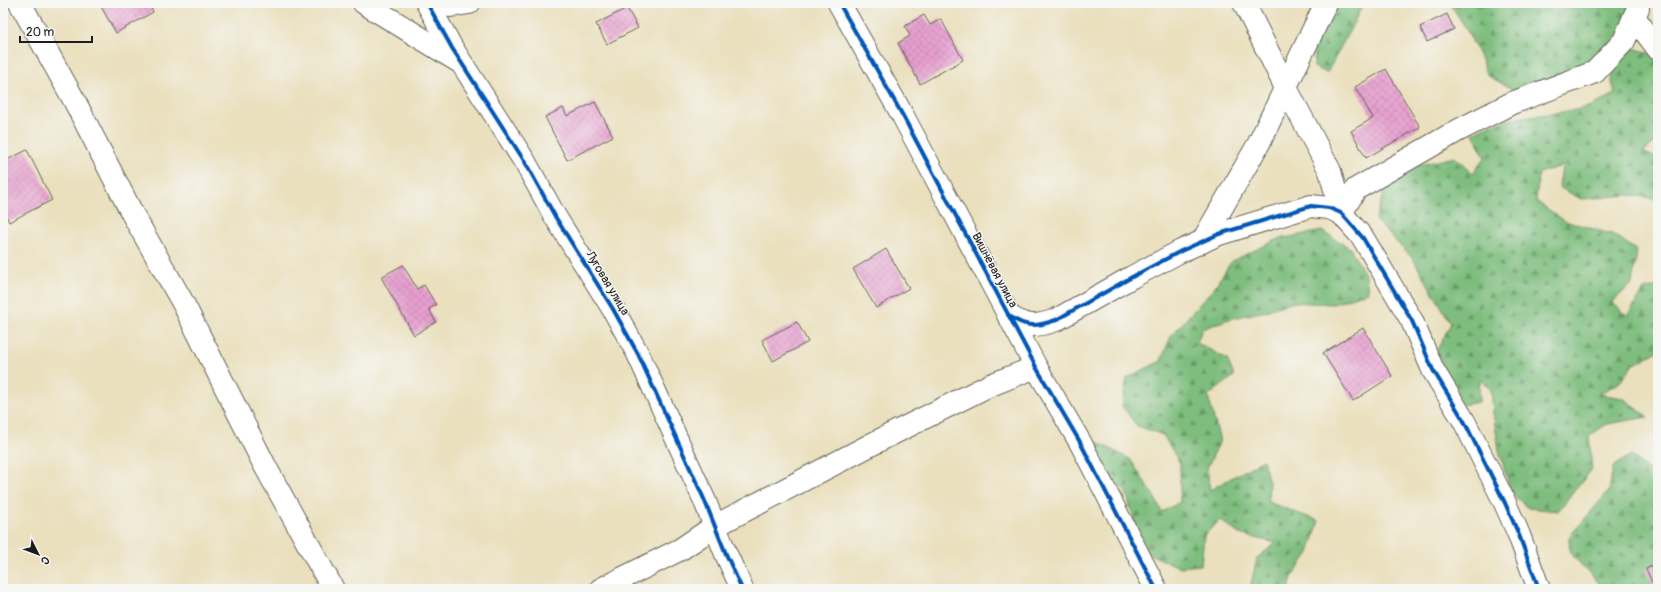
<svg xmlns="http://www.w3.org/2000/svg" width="1661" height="592" viewBox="0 0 1661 592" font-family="Pangolin,sans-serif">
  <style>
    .forest { fill: url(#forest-firs); stroke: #4d6c4d }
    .building { fill: url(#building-cross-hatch) }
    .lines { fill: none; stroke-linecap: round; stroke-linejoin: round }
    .minor-casing { stroke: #646155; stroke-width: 24 }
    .minor { stroke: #fff; stroke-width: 22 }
    .cycleway-casing { stroke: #f6f6f2; stroke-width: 6 }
    .cycleway { stroke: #0057b8; stroke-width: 4 }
    .labels { text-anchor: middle; stroke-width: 3; stroke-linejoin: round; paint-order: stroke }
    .street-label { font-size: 12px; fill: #1c1c1c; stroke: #f6f6f2 }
  </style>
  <defs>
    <pattern id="forest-firs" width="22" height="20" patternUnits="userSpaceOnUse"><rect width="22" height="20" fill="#7ebd7e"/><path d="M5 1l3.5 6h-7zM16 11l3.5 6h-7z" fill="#696"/></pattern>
    <pattern id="building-cross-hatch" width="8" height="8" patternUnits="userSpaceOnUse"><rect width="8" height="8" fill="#e69fcf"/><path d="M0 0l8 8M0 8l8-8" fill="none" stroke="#c588b1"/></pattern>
  </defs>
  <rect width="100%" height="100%" fill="#f6f6f2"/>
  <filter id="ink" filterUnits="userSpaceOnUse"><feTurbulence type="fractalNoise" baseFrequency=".025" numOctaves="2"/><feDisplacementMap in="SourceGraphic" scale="8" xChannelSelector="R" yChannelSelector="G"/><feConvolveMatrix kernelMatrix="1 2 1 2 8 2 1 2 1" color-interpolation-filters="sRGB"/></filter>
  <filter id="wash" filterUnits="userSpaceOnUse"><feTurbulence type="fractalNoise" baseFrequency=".012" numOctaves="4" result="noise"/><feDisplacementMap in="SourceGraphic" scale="16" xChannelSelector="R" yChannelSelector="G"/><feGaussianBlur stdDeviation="0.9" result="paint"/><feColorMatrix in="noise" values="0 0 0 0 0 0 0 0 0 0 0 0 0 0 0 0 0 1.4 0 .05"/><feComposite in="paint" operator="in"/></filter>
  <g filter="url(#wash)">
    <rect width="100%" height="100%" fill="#eae0be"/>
    <g class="forest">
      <polygon points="1337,3 1364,3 1327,73 1314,67 1315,43"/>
      <path d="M1449 3H1626L1631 13 1618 36 1589 65 1522 94 1488 76C1477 50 1466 25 1449 3Z"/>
      <path d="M1634 48 1657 56 1658 59V140L1643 152 1658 159V199L1630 195 1581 199 1559 187 1562 166 1539 173 1536 201 1565 221 1615 235 1637 251 1632 284 1612 302 1627 316 1644 290 1658 286V351L1633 365 1620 382 1599 394 1623 398 1648 417 1607 424 1589 436 1592 469 1558 511 1528 508 1511 493 1499 450 1493 413 1491 390 1480 379 1479 402 1462 405 1445 373 1437 350 1451 323 1413 259 1375 220 1386 185 1419 165 1455 157 1473 173 1485 158 1473 133C1509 113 1546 117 1584 108 1594 106 1605 99 1615 94L1609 69Z"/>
      <polygon points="1322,231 1350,248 1366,276 1368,292 1333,304 1290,302 1266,311 1229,319 1202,329 1197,343 1227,359 1234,376 1208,396 1220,441 1207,468 1210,490 1263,460 1269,482 1268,502 1319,521 1309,553 1292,577 1289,589 1250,589 1257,558 1276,543 1239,534 1220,520 1204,535 1201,565 1179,567 1147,553 1136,527 1126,492 1090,458 1095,441 1130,459 1155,498 1162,512 1180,502 1180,463 1163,435 1137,426 1122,406 1127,378 1161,361 1171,336 1213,289 1232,261 1278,239"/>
      <polygon points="1631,455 1649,471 1658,476 1658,589 1602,589 1602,586 1570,553 1569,537 1609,491 1613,467"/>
    </g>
    <g id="blocks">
      <g class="building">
        <polygon points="99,3 148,3 153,12 116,33"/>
        <polygon points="627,8 638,28 607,44 596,24"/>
        <polygon points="1447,14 1454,29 1427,42 1420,27"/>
        <polygon points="924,15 930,25 941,19 963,60 920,84 898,43 910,36 905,26"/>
        <polygon points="1386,69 1420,127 1366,158 1351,131 1373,118 1355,87"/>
        <polygon points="595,102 613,136 567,160 545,117 563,108 567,116"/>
        <polygon points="27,150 52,200 9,222 3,209 3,162"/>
        <polygon points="886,249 909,288 876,308 853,269"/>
        <polygon points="403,265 417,289 424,285 436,305 429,309 436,322 414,335 381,277"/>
        <polygon points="797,322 808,342 773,361 762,340"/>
        <polygon points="1363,328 1392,376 1353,401 1323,353"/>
        <polygon points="1658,563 1658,589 1655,589 1646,569"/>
      </g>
    </g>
  </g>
  <g filter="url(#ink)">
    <use href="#blocks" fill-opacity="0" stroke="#646155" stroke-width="1"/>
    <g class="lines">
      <g class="minor-casing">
        <g id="minor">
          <polyline points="20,3 74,100 133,215 183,303 265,466 333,589"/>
          <polyline points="364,3 458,61"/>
          <polyline points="427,3 452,48 525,162 556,218 613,309 638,354 704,499 726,554 742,589"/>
          <polyline points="443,3 450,6 469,3"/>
          <polyline points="839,3 903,116 1036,367 1080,442 1156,589"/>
          <polyline points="1244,3 1285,86 1330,171 1341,213"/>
          <polyline points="1634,17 1658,49"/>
          <polyline points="1341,213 1356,189 1457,131 1512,103 1595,72 1624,41 1638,8 1638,3"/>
          <polyline points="1202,242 1259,143 1326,3"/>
          <path d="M1008 315C1026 328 1036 327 1056 320L1132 277 1181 251 1219 234 1311 206 1329 208 1341 213 1363 238 1412 321 1433 370 1464 421 1505 503 1519 535 1539 589"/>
          <polyline points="601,589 681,549 715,526 880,440 988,386 1036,367"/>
        </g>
      </g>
      <use href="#minor" class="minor"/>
      <g class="cycleway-casing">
        <g id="cycleway">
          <polyline points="427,3 452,48 525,162 556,218 613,309 638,354 704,499 726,554 742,589"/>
          <polyline points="839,3 903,116 1036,367 1080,442 1156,589"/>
          <path d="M1008 315C1026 328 1036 327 1056 320L1132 277 1181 251 1219 234 1311 206 1329 208 1341 213 1363 238 1412 321 1433 370 1464 421 1505 503 1519 535 1539 589"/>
        </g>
      </g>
      <use href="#cycleway" class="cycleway"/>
    </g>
  </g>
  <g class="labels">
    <g class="street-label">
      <text transform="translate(995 270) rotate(62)" y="4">Вишнёвая улица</text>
      <text transform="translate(608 283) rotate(59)" y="4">Луговая улица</text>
    </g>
  </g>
  <rect width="1661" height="592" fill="none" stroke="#f6f6f2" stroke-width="16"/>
  <g transform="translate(38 554) rotate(132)" stroke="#f6f6f2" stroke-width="3" paint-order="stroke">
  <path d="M0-3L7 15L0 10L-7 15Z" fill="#1c1c1c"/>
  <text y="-6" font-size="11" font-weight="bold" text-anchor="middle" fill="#1c1c1c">С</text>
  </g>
  <path d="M20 36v6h72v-6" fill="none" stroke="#1c1c1c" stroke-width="2"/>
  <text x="26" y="36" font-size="12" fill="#1c1c1c" stroke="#f6f6f2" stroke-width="3" paint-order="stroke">20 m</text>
</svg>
